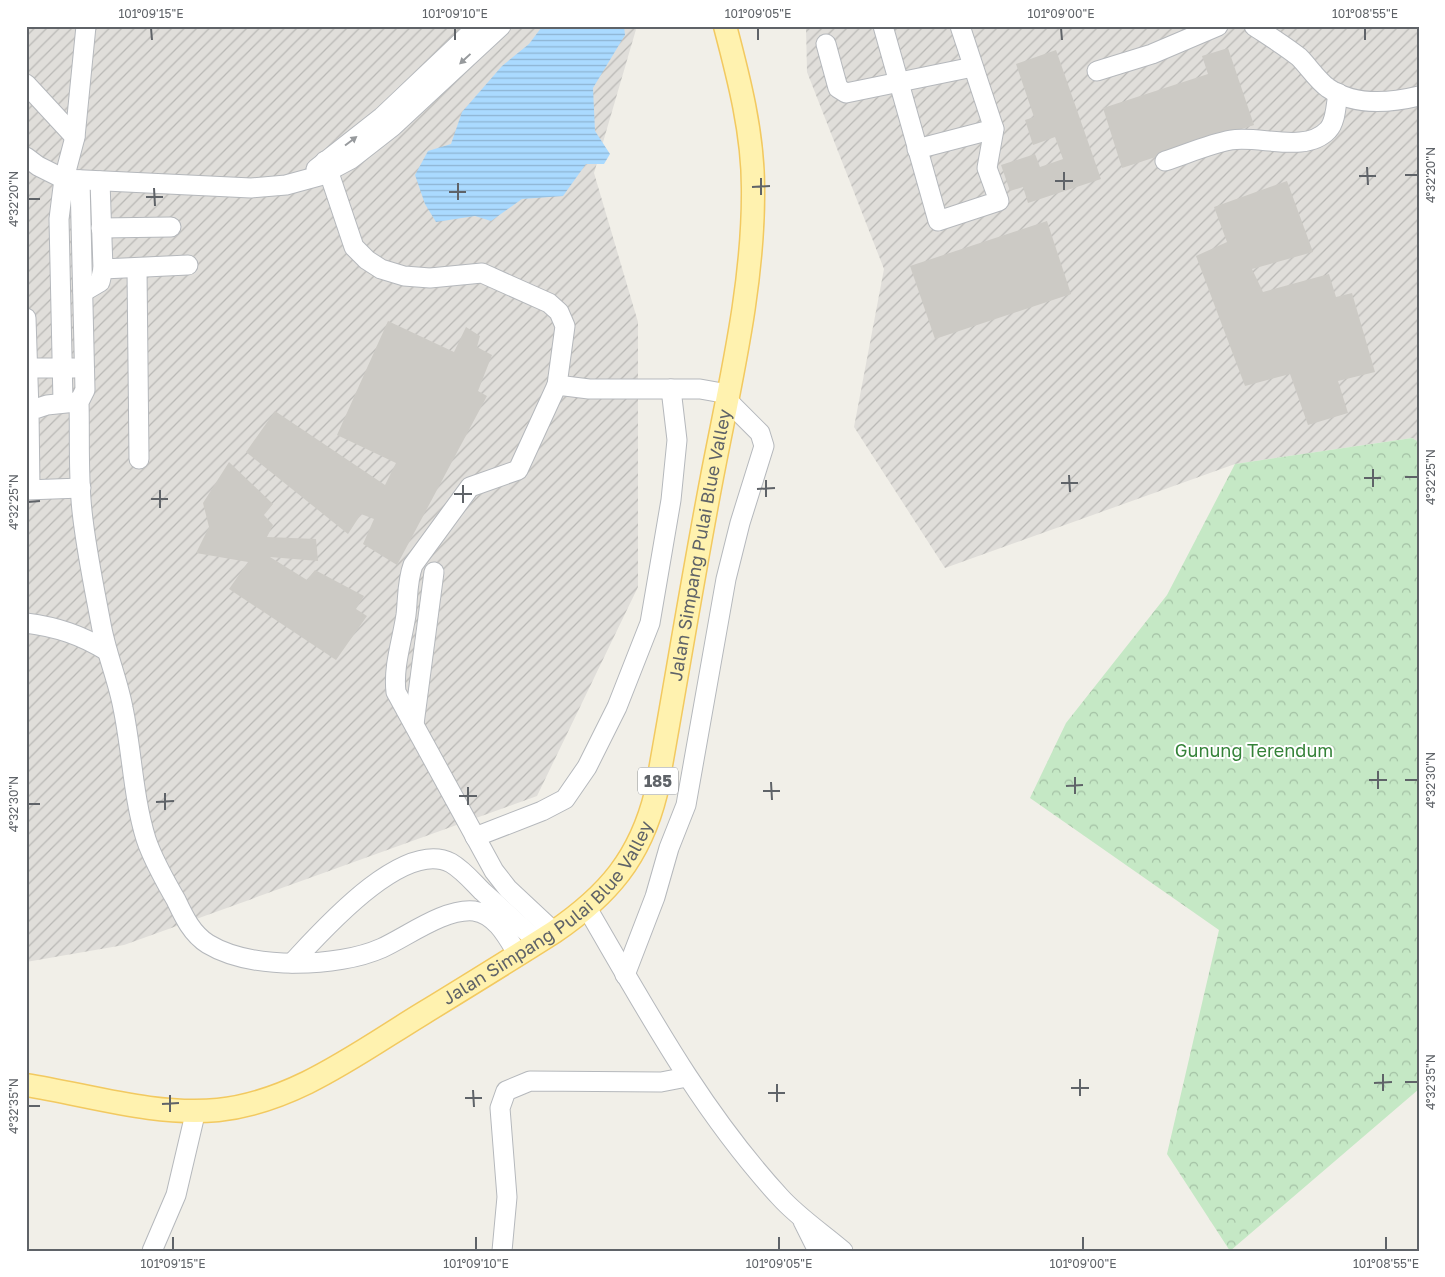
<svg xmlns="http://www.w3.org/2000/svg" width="1445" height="1277" viewBox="0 0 1445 1277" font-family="'Golos Text',sans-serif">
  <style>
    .industrial { fill: url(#industrial-furrows) }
    .forest { fill: url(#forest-crowns) }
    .water { fill: url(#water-rules) }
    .building { fill: #cccac5 }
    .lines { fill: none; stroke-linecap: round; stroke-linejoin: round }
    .minor-casing { stroke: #b5b8bc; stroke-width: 21 }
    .major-casing { stroke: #f2c960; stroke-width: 25 }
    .minor { stroke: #fff; stroke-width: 19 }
    .major { stroke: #fff2af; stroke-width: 22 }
    .oneway { fill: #979a9d }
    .ticks { fill: none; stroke: #5f6368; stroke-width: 2 }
    .labels { text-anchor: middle; stroke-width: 4; stroke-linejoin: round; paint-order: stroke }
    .shield { fill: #fff; stroke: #8f9295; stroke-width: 1 }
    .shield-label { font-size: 16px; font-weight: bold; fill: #5f6368 }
    .street-label { font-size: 18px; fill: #5f6368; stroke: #fff }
    .park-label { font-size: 18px; fill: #348238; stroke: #fff }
    .neatline { fill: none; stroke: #5f6368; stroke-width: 2 }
    .ticks-label { font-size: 12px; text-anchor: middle; fill: #5f6368 }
  </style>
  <defs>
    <pattern id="industrial-furrows" width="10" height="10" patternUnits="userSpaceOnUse" patternTransform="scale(1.25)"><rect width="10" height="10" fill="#e0deda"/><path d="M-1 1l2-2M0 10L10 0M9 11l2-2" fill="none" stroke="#b9b8b5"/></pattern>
    <pattern id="forest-crowns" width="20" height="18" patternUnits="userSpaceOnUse" patternTransform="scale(1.25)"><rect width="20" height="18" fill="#c5e8c5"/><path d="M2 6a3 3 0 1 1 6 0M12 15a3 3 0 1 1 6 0" fill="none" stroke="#a3c0a4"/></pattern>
    <pattern id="water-rules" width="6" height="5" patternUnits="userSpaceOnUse" patternTransform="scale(1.25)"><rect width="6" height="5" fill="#aadaff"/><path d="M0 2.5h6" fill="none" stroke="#8eb4d2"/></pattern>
  </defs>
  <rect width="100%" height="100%" fill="#f1efe8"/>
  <g class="industrial">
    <polygon points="26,26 637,26 594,173 638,322 638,587 537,796 124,945 26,962"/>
    <polygon points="806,26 1419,26 1419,442 1412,438 1235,464 945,568 854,427 884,269 807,72"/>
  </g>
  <polygon class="forest" points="1412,438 1419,442 1419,1089 1230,1251 1167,1154 1219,930 1030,798 1066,723 1167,595 1235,464"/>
  <polygon class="water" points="550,26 624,26 625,35 593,88 595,131 610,154 604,164 586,164 563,196 522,199 491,221 475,216 436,222 425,204 415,175 428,151 451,144 462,112 502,66 529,44 541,28"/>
  <g class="building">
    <polygon points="1228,48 1254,125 1122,168 1103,108 1208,74 1202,56"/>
    <polygon points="1056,50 1101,179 1028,203 1023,187 1010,191 1001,165 1035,154 1040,167 1063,159 1055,137 1033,145 1025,120 1034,117 1016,64"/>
    <polygon points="1287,181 1313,252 1252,269 1263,292 1329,274 1336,297 1352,293 1375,372 1338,381 1348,413 1308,425 1290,374 1245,386 1196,256 1227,242 1214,207"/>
    <polygon points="1047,221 1071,294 935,339 910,266"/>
    <polygon points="388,321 454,352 466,327 480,336 477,347 492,355 478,391 487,396 397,565 363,544 374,519 361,514 348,534 246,452 275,411 385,485 396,463 337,435"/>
    <polygon points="229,462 273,504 264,515 273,525 267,537 316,539 318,561 270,557 307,580 315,570 364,596 356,609 367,616 336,660 229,589 248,562 196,553 209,527 203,503"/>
  </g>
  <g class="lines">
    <g class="minor-casing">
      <g id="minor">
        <polyline points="883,26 938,221 999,201 987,168 994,129 960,26"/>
        <path d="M1254 26C1269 36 1285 46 1299 57 1309 67 1317 80 1328 88 1354 106 1390 103 1419 96"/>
        <polyline points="826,44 838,88 846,93 973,67"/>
        <polyline points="1097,71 1152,54 1218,26"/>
        <polyline points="26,84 75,137"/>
        <polyline points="917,149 994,129"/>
        <polyline points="26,157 38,166 64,179 251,188 286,185 319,176 351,159 392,127 501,26"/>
        <polyline points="325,161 354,247 367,260 381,269 404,276 430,278 482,273 549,303 559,312 565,326 557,385"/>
        <path d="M1165 161C1187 154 1209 144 1231 140 1259 135 1306 154 1328 130 1336 122 1336 104 1338 93"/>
        <polyline points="316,169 382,117 478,26"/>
        <path d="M80 180 85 390 79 402C80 438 78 475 82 511 86 549 94 587 101 624 106 653 118 680 123 708 132 751 133 797 146 839 153 860 165 881 176 900 184 917 192 934 208 944 251 970 337 968 382 948 408 936 445 908 474 911 496 914 508 938 518 955"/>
        <polyline points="100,181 103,269"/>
        <polyline points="101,228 171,227"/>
        <polyline points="137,269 139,459"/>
        <polyline points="83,292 100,282 103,269 188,265"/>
        <polyline points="26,318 29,411 26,411"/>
        <polyline points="28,368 74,368"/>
        <polyline points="63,402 59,219 64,179 75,137 86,26"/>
        <polyline points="30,489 29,411 47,405 76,402"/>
        <polyline points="26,490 81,488"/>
        <path d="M26 623C57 627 81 635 107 651"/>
        <polyline points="414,724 434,572"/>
        <polyline points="475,837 542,811 565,799 587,767 617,707 650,623 671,500 677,440 671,389"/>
        <path d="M587 908C646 1009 700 1110 780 1197 798 1217 822 1233 843 1251"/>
        <path d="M554 932 508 889 494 871 396 692C393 667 402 641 406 615 408 598 407 581 413 565L470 487 518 470 557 385 589 389H700L728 394"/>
        <path d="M292 963C321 932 403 838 451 863 463 870 472 881 482 891 501 908 519 925 538 942"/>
        <polyline points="625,975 655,897 669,848 686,805 726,579 740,523 764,446 760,433 727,400"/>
        <polyline points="803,1221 818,1251"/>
        <polyline points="152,1251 176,1195 196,1110"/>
        <polyline points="502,1251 507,1197 500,1108 506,1091 530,1081 661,1082 687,1077"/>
      </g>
    </g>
    <g class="major-casing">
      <g id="major">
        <path id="s1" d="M26 1085C89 1095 154 1116 218 1110 294 1102 358 1053 422 1014 466 987 510 960 554 932 608 895 640 858 656 793 675 688 692 582 712 477 730 383 754 285 753 188 753 133 739 79 725 26"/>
      </g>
    </g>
    <use href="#minor" class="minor"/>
    <use href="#major" class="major"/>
  </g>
  <defs><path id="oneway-solid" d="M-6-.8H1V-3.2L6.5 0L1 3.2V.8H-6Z" transform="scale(1.25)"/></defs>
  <g class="oneway">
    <use href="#oneway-solid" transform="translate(465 59) rotate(137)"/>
    <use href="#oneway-solid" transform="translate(351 141) rotate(-37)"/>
  </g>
  <path class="ticks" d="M151 28 152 40M455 28V40M758 28V40M1061 28 1062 40M1365 28V40M1367 167 1368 185M1064 172V190M1405 175H1418M1359 176H1376M761 178V195M1055 181H1073M458 183V200M752 187 770 186M154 188 155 206M449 192H466M146 197H163M28 199H40M1373 469V487M1069 475 1070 492M1405 477H1418M1364 478H1381M766 480V497M1061 483H1078M463 485V503M757 489 775 488M160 490V508M454 494H472M151 499H168M28 502 40 501M1378 771V789M1075 777V794M1369 780H1387M1405 780H1418M771 782 772 800M1066 786 1083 785M468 787V805M763 791H780M165 793V810M459 796H477M156 802 174 801M28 804H40M1383 1074V1091M1080 1079V1096M1405 1082H1418M1374 1083 1392 1082M777 1084V1102M1071 1088H1089M473 1090 474 1107M768 1093H785M170 1095V1112M465 1098H482M162 1104 179 1103M28 1106H40M173 1237V1250M476 1237V1250M779 1237V1250M1083 1237V1250M1386 1237V1250"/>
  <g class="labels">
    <rect class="shield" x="638" y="767.5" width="40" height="27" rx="4"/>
    <g class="shield-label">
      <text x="658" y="787">185</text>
    </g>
    <g class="street-label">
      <text dy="6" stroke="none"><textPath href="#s1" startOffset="1006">Jalan Simpang Pulai Blue Valley</textPath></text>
      <text dy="6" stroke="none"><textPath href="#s1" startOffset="586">Jalan Simpang Pulai Blue Valley</textPath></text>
    </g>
    <g class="park-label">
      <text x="1254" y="757">Gunung Terendum</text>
    </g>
  </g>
  <rect width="1445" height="1277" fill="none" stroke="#ffffff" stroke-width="55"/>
  <rect x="28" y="28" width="1390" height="1222" class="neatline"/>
  <g class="ticks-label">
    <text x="151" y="18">101°09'15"E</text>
    <text x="455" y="18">101°09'10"E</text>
    <text x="758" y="18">101°09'05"E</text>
    <text x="1061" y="18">101°09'00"E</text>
    <text x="1365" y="18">101°08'55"E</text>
    <text transform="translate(1431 175) rotate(-90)" y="4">4°32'20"N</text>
    <text transform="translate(14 199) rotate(-90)" y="4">4°32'20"N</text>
    <text transform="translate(1431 477) rotate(-90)" y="4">4°32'25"N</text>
    <text transform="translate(14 502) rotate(-90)" y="4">4°32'25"N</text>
    <text transform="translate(1431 780) rotate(-90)" y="4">4°32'30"N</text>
    <text transform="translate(14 804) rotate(-90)" y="4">4°32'30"N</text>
    <text transform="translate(1431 1082) rotate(-90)" y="4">4°32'35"N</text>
    <text transform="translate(14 1106) rotate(-90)" y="4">4°32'35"N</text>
    <text x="173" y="1268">101°09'15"E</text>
    <text x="476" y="1268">101°09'10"E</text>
    <text x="779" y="1268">101°09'05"E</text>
    <text x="1083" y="1268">101°09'00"E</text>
    <text x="1386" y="1268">101°08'55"E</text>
  </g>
</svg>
